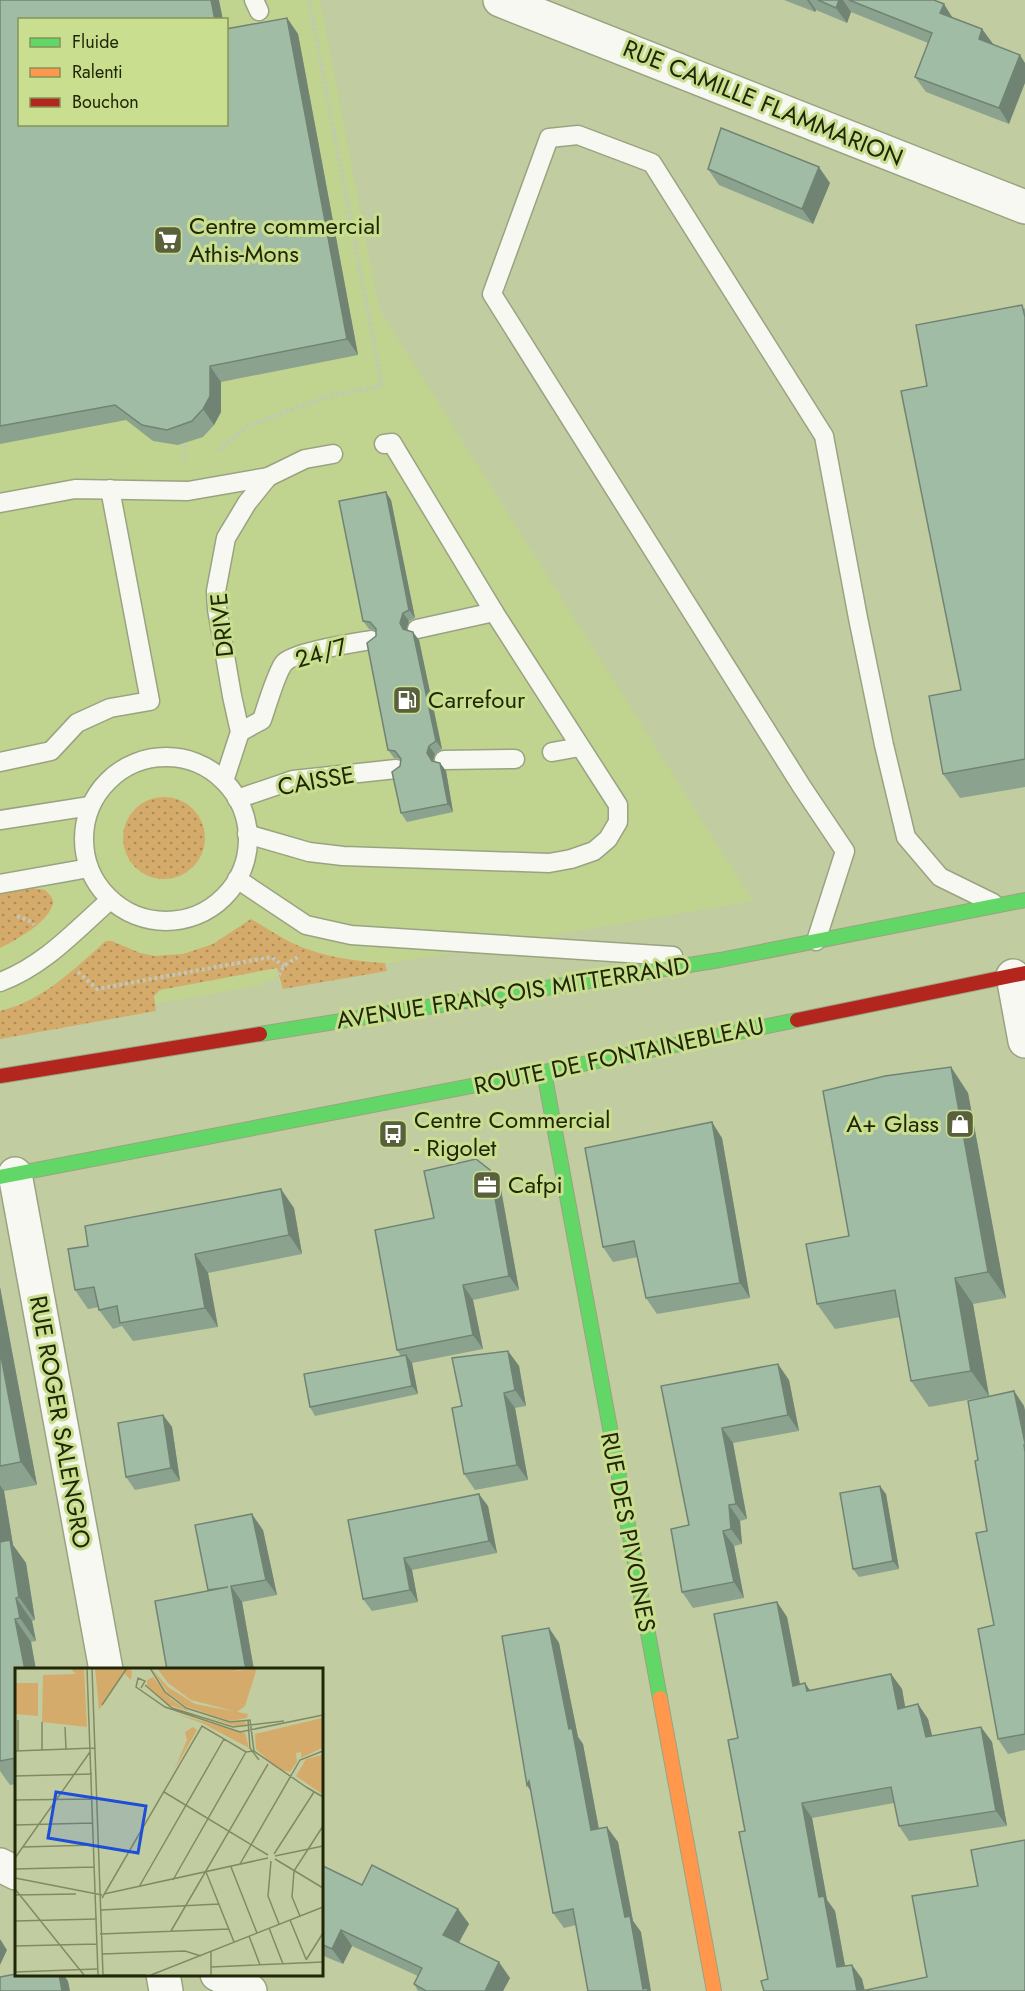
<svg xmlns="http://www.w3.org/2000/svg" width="1025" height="1991" viewBox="0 0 1025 1991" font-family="Jost,sans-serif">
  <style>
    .built { fill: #c0d38f; fill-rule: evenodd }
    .grass { fill: url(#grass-dots) }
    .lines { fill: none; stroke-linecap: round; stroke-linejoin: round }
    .lane-casing { stroke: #9aa381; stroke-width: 21 }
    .street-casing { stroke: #9aa381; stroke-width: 36 }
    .fast-casing { stroke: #9aa381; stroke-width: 16 }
    .slow-casing { stroke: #9aa381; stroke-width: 16 }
    .jam-casing { stroke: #9aa381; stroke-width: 16 }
    .path { stroke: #c3c7b9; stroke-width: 4; stroke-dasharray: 3 3; stroke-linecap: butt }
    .lane { stroke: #f6f8f1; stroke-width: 18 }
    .street { stroke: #f6f8f1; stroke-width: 33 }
    .fast { stroke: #63d668; stroke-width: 14 }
    .slow { stroke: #ff974d; stroke-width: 14 }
    .jam { stroke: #b3261e; stroke-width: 14 }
    .wall { fill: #8aa28e }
    .shaded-wall { fill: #718474 }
    .building { fill: #a1bca5; stroke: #718474; stroke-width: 1.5 }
    .labels { text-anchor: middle; stroke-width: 6; stroke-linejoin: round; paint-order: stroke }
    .street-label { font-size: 24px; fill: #202706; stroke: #c9df8f }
    .poi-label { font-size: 24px; fill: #202706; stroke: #c9df8f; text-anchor: start }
    .inset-road { fill: none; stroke: #818b63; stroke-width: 1.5 }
    .view { fill: #1d4ed8; fill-opacity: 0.15; stroke: #1d4ed8; stroke-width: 3 }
    .inset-edge { fill: none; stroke: #202706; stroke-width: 3 }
  </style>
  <defs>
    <pattern id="grass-dots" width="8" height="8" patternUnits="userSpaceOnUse" patternTransform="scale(1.5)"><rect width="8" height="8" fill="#d4ab6b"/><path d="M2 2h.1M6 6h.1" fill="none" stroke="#ac8b56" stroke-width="1.8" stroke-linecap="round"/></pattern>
  </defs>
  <rect width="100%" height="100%" fill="#c1cda1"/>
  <path class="built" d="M0 0H320L379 309 753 901 0 1030ZM20 20H226V124H20Z"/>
  <g class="grass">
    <circle cx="164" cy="838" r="41"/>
    <path d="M32 888 45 890C48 893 53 897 53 902 52 920 15 941 0 948V893Z"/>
    <path d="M251 919C265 927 278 936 292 943 322 957 353 961 385 963L387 971 283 989 277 968 160 990 154 996 156 1011 0 1039V1011C43 1001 74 969 106 941H112L140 953 154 956 183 954 213 944Z"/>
  </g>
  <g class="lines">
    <g class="lane-casing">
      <g id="lane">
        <polyline points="254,0 259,11"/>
        <polyline points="0,503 75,489 188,491 268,477"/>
        <polyline points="417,629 494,612"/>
        <path d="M240 732 262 720C266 708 277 671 284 663 294 652 354 643 371 640"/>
        <polyline points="552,752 580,747"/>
        <circle cx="166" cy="839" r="82"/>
        <polyline points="444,760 515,759"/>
        <polyline points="0,762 51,751 77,723 110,708 150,701 110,489"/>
        <polyline points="224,781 240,732 232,696 217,609 216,591 226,538 247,503 268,477 305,459 333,454"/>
        <polyline points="237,799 293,780 396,769"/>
        <polyline points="0,820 90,806"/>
        <polyline points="247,834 309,852 343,856 549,863 571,859 594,851 608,839 618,822 618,805 494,612 392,443 384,444"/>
        <polyline points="237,879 306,925 351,935 673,956"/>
        <polyline points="0,884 89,868"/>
        <polyline points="816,941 845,851 802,787 492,294 549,138 578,135 652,163 824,436 858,618 884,745 906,837 940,877 993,903"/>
        <path d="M0 982C44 966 76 930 110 900"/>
      </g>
    </g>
    <g class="street-casing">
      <g id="street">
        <polyline points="500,0 1025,207"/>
        <polyline points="1013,976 1025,1041"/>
        <polyline points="15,1174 106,1670"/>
        <polyline points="0,1865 16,1873"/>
        <polyline points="163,1974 166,1991"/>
        <polyline points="217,1974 250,1991"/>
      </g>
    </g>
    <g class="fast-casing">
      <g id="fast">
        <polyline points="260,1034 720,960 1025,900"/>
        <polyline points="544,1072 660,1698"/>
        <polyline points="0,1177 544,1072 797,1020"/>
      </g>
    </g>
    <g class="slow-casing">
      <polyline id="slow" points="660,1698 714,1991"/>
    </g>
    <g class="jam-casing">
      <g id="jam">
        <polyline points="797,1020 1025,973"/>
        <polyline points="0,1076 260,1034"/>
      </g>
    </g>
    <g class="path">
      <polyline points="218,450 248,426 332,395 382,386 309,0"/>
      <polyline points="184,460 186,444"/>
      <polyline points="17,916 32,922 34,925"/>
      <polyline points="78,972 97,989 271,957 284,966"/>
      <polyline points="265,984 275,982 284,966 299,956"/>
    </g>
    <use href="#lane" class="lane"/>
    <use href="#street" class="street"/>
    <use href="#fast" class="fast"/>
    <use href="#slow" class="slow"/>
    <use href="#jam" class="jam"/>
  </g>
  <g class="wall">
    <polygon points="0,0 20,124 287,18 298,34 358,355 221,382 221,412 214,425 203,437 178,445 153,441 126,420 0,444"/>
    <polygon points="784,0 934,0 953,18 982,29 993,44 1009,124 926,92 915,77 928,43 851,12 847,23 816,10 815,12"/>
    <polygon points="708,169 830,183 813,224 719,185"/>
    <polygon points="1025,308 1025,787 960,798 943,774 961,690 927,386"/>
    <polygon points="391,500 415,618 409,621 406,630 419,640 442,749 435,754 433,761 440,763 446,771 453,812 407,822 401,813 400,766 401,759 394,758 388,750 376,636 376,631 369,629 363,621"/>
    <polygon points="951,1067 968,1093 1006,1298 973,1304 989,1396 929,1407 911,1381 900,1317 835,1329 817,1304 849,1236"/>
    <polygon points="722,1138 750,1298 657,1314 646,1298 638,1257 613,1262 603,1247"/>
    <polygon points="490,1170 500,1184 519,1290 473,1300 483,1349 412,1363 418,1394 315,1416 310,1407 401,1356 397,1350 434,1218"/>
    <polygon points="294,1208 302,1254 208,1273 218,1327 133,1341 122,1326 113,1329 99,1310 99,1307 88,1309 75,1290"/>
    <polygon points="0,1287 37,1485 4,1491 13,1545 26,1563 35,1620 32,1621 36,1641 31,1642 36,1670 16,1670 16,1784 10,1785 0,1771"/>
    <polygon points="508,1351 519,1366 526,1406 515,1408 528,1480 475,1490 464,1474 462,1406"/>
    <polygon points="789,1380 799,1431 733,1443 747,1519 740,1521 742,1544 734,1546 744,1598 693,1608 682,1592 689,1525 661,1386"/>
    <polygon points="1014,1391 1024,1406 1025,1411 1025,1750 1008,1754 998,1739 994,1625 987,1531"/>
    <polygon points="163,1415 172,1427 180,1481 135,1490 126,1477"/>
    <polygon points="886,1494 899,1569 859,1577 853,1569"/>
    <polygon points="488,1506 497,1553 412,1570 418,1602 372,1611 363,1599 348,1520"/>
    <polygon points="263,1530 277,1595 242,1602 254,1670 167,1670 208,1591"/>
    <polygon points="777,1602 787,1617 800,1684 805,1683 810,1691 891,1674 902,1689 905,1707 918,1704 928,1719 932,1736 981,1727 992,1742 1007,1826 909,1841 899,1826 894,1803 812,1818 827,1900 835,1911 845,1966 852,1965 862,1979 864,1990 1025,1991 764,1991 768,1979 745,1831 738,1738"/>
    <polygon points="549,1628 559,1643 578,1737 583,1744 599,1829 618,1842 633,1921 641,1932 576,1925 564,1928 553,1913 531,1792 527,1785"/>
    <polygon points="321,1865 362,1885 458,1909 469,1924 459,1943 510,1978 503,1991 418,1991 414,1984 418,1976 352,1946 343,1964 321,1955"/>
  </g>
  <g class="shaded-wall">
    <polygon points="211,0 219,0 223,20 215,20"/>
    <polygon points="807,0 809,0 816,10 815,12"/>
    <polygon points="839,0 843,0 851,12 847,23 836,8"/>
    <polygon points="944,4 954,20 940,13"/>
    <polygon points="287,18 298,34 358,355 347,339"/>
    <polygon points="982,29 993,44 989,55 979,39"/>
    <polygon points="1020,55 1025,63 1025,83 1009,124 999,108"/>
    <polygon points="819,167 830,183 813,224 802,209"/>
    <polygon points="210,366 221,382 221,412 214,425 203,409"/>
    <polygon points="386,492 391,500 415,618 409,610"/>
    <polygon points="403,613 409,621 406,631 403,629 400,623"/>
    <polygon points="413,632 419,640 442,749 436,741"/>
    <polygon points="429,746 435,754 433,761 438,769 427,753"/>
    <polygon points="440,763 446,771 453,812 448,804"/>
    <polygon points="951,1067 968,1093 1006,1298 988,1272"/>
    <polygon points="712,1122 722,1138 750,1298 740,1283"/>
    <polygon points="490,1170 500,1184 519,1290 509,1276"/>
    <polygon points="281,1189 294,1208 302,1254 289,1235"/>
    <polygon points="195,1254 208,1273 218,1327 205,1308"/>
    <polygon points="955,1278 973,1304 989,1396 971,1371"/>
    <polygon points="463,1285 473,1300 483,1349 473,1335"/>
    <polygon points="0,1287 37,1485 21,1462 0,1351"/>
    <polygon points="508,1351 519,1366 526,1406 515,1390"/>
    <polygon points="406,1355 412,1363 418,1394 412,1386"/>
    <polygon points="778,1364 789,1380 799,1431 788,1415"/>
    <polygon points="1014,1391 1024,1406 1025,1411 1025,1443"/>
    <polygon points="504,1393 515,1408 528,1480 517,1465"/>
    <polygon points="163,1415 172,1427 180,1481 171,1468"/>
    <polygon points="722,1428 733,1443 747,1519 736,1504"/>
    <polygon points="0,1485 4,1491 13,1545 26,1563 35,1620 19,1597 0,1542"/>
    <polygon points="880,1486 886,1494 899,1569 893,1561"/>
    <polygon points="479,1494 488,1506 497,1553 489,1541"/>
    <polygon points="729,1505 740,1521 742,1544 731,1529"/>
    <polygon points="252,1514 263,1530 277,1595 266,1580"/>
    <polygon points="723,1531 734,1546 744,1598 734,1582"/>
    <polygon points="404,1558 412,1570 418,1602 410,1590"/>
    <polygon points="231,1586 242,1602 254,1670 246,1670"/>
    <polygon points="16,1598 32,1621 36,1641 20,1618"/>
    <polygon points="777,1602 787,1617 803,1700 793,1686"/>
    <polygon points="15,1619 31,1642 36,1670 25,1670"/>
    <polygon points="549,1628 559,1643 578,1737 583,1744 602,1846 591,1830 569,1729"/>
    <polygon points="891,1674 902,1689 908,1723 898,1709"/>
    <polygon points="805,1683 815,1698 807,1691"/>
    <polygon points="918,1704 928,1719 936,1752 926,1737"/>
    <polygon points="981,1727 992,1742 1007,1826 996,1811"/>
    <polygon points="529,1781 537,1800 527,1785"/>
    <polygon points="802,1803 812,1818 827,1900 835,1911 848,1982 837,1967 819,1897"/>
    <polygon points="607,1827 618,1842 633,1921 641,1932 651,1991 644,1991 643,1989 625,1917"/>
    <polygon points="458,1909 469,1924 454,1951 443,1935"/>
    <polygon points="341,1930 352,1946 343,1964 332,1949"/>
    <polygon points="0,1939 7,1950 0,1965"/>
    <polygon points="499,1962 510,1978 503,1991 485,1991"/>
    <polygon points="852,1965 862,1979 865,1991 857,1991"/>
    <polygon points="59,1974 63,1974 68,1981 70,1991 62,1991"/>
  </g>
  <g class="building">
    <polygon points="0,0 211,0 215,20 20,20 20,124 226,124 226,29 287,18 347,339 210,366 210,396 203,409 192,421 167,430 142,425 115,405 0,426"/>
    <polygon points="818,0 839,0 836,8"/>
    <polygon points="849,0 934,0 944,4 940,13 982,29 979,39 1020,55 999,108 915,77 932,33"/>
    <polygon points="721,128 819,167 802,209 708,169"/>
    <polygon points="1022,305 1025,317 1025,759 943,774 929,696 961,690 901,391 927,386 916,325"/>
    <polygon points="386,492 409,610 403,613 400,623 403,629 413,632 436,741 429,746 427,753 432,761 440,763 448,804 401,813 392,772 400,766 401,759 395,751 388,750 367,643 376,636 376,629 370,622 363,621 339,501"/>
    <polygon points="951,1067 988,1272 955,1278 971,1371 911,1381 895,1290 817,1304 806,1244 849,1236 823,1091 885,1076"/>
    <polygon points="712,1122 740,1283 646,1298 634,1241 603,1247 585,1148"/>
    <polygon points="476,1159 490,1170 509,1276 463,1285 473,1335 397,1350 375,1230 434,1218 424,1171"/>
    <polygon points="281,1189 289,1235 195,1254 205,1308 120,1323 117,1306 99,1310 94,1287 75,1290 68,1249 88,1246 85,1226"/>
    <polygon points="0,1351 21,1462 0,1466"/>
    <polygon points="508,1351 515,1390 504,1393 517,1465 464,1474 452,1408 462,1406 452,1358"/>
    <polygon points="406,1355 412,1386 310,1407 304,1374"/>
    <polygon points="778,1364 788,1415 722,1428 736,1504 729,1505 731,1529 723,1531 734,1582 682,1592 671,1529 689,1525 661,1386"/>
    <polygon points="1014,1391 1025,1443 1025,1444 1024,1445 1025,1452 1025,1734 998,1739 978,1629 994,1625 976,1533 987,1531 975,1461 978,1460 968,1401"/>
    <polygon points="163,1415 171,1468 126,1477 118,1423"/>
    <polygon points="880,1486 893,1561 853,1569 840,1493"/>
    <polygon points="479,1494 489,1541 404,1558 410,1590 363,1599 348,1520"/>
    <polygon points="252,1514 266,1580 231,1586 246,1670 167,1670 155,1601 228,1587 208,1590 195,1525"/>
    <polygon points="10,1540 19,1597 16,1598 20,1618 15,1619 25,1670 16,1670 16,1758 0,1761 0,1542"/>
    <polygon points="777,1602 793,1686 805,1683 807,1691 891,1674 898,1709 918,1704 926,1737 981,1727 996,1811 899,1826 891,1787 802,1803 819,1897 824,1896 837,1967 852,1965 857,1991 764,1991 761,1981 768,1979 739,1832 745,1831 728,1740 738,1738 714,1614"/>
    <polygon points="549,1628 569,1729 572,1728 591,1830 607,1827 625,1917 630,1916 643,1989 647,1988 648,1991 588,1991 573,1909 553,1913 529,1781 527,1785 502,1636"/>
    <polygon points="1025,1840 1025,1991 862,1991 927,1977 912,1896 978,1886 971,1850"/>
    <polygon points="321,1865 362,1885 372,1865 458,1909 443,1935 499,1962 485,1991 426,1991 414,1984 422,1968 341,1930 332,1949 321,1944"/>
    <polygon points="16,1974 59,1974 62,1991 0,1991 0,1977"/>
  </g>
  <defs>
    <g id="supermarket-square" transform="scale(1.5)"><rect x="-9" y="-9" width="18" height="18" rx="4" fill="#58613c" stroke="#c9df8f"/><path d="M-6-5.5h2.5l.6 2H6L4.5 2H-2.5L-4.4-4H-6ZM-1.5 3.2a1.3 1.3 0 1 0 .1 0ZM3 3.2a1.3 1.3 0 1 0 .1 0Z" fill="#fff"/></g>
    <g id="fuel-square" transform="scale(1.5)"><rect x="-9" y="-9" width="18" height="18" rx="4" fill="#58613c" stroke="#c9df8f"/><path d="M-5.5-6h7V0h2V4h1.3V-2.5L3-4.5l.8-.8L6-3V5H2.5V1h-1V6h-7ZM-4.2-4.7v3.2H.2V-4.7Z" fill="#fff"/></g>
    <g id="shop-square" transform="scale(1.5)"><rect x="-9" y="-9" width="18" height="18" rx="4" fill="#58613c" stroke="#c9df8f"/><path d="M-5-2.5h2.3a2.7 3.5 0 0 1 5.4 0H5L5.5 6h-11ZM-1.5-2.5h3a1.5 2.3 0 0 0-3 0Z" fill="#fff"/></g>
    <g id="bus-square" transform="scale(1.5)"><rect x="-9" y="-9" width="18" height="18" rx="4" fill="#58613c" stroke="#c9df8f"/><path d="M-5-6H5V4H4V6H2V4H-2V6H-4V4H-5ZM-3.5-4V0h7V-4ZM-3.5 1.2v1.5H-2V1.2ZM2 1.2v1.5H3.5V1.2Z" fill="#fff"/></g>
    <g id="office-square" transform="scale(1.5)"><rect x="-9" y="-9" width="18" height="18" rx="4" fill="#58613c" stroke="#c9df8f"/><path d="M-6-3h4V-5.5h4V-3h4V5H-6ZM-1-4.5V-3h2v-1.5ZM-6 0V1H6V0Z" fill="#fff"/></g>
  </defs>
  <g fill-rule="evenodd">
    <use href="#supermarket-square" x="168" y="240"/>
    <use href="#fuel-square" x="407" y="700"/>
    <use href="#shop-square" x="960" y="1124"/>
    <use href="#bus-square" x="393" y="1134"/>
    <use href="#office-square" x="487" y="1185"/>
  </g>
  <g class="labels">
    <g class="street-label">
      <text transform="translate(763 103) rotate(22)" y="8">RUE CAMILLE FLAMMARION</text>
      <text transform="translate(222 625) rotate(-96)" y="8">DRIVE</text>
      <text transform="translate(321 653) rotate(-16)" y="8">24/7</text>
      <text transform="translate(316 781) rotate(-10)" y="8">CAISSE</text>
      <text transform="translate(513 993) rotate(-9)" y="8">AVENUE FRANÇOIS MITTERRAND</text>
      <text transform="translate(619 1056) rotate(-12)" y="8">ROUTE DE FONTAINEBLEAU</text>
      <text transform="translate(60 1422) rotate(80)" y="8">RUE ROGER SALENGRO</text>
      <text transform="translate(628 1532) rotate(79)" y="8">RUE DES PIVOINES</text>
    </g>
    <g class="poi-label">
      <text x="189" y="234">Centre commercial<tspan x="189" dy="28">Athis-Mons</tspan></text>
      <text x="428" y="708">Carrefour</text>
      <text x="414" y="1128">Centre Commercial<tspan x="414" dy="28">- Rigolet</tspan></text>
      <text x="939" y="1132" text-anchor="end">A+ Glass</text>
      <text x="508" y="1193">Cafpi</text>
    </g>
  </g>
  <g transform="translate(15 1668)">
    <rect width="308" height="308" fill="#c1cda1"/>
    <path d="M55 0H69L72 59 27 54 28 7 61 6ZM80 0H115L117 4 116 12 109 5 84 42ZM136 0 153 19 180 36 233 46 232 50 215 53 170 38 153 25ZM142 0H232L216 4 242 0 230 38 222 44 176 32 153 15ZM138 9 156 31 175 44 215 55 230 53 231 57 220 58 154 37 132 18V12ZM158 45 230 65 234 80 187 55ZM307 50V80L286 90V84L281 85 282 94 275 104 265 101 256 97 250 94 262 100 241 81 240 66ZM178 59 182 62 159 102 172 72 170 64Z" fill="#d4ab6b"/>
    <path d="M0 15H23V48L0 46ZM250 66 265 74 264 83 244 75ZM307 87V126L281 108 291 91Z" fill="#d4ab6b"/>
    <path class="inset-road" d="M72 0 83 307M77 0 88 307M135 0 150 24 171 40 215 54 235 52 239 83 291 119M130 17 157 40 218 59 269 53M126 20 130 13 123 10 121 19 150 39 225 64 308 47M87 37 112 0M3 52V83M233 52 235 80 244 92M27 54V82M50 59 51 81M0 83 80 80M0 108 77 106M291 119 308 129M149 124 253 187M0 132 76 131M0 157 78 155M8 179 79 177M259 186 299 124M260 188 308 178M0 190 75 84M260 191 308 220M256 193 253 228 264 256M225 196 285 92 308 83M216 199 242 265M0 201 79 199M191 204 219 274M0 210 87 227M158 212 231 84M124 219 209 71M0 221 69 307M89 226 253 190M0 227 61 226M87 230 187 58 231 84 239 83M86 242 204 236M285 248 277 229 279 203 308 158M275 252 291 291M0 253 82 251M254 260 268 296M156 263 253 96M85 266 214 261M234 268 245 297M0 278 82 276M196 284V307M87 286 170 283 186 288M291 292 308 265M196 299 308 294M0 304 82 301M88 307H131M136 307 308 239"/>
    <path class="view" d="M41 124 131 138 123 185 33 170Z"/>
    <rect width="308" height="308" class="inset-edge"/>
  </g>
  <rect x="18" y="18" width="210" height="108" fill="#c9df8f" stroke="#859558" stroke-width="1.5"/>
  <rect x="30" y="38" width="30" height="9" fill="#63d668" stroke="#859558" stroke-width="1.5"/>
  <text x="72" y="48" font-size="18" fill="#202706">Fluide</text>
  <rect x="30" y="68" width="30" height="9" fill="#ff974d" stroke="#859558" stroke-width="1.5"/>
  <text x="72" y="78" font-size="18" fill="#202706">Ralenti</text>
  <rect x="30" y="98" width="30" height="9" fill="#b3261e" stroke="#859558" stroke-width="1.5"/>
  <text x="72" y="108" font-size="18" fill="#202706">Bouchon</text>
</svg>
